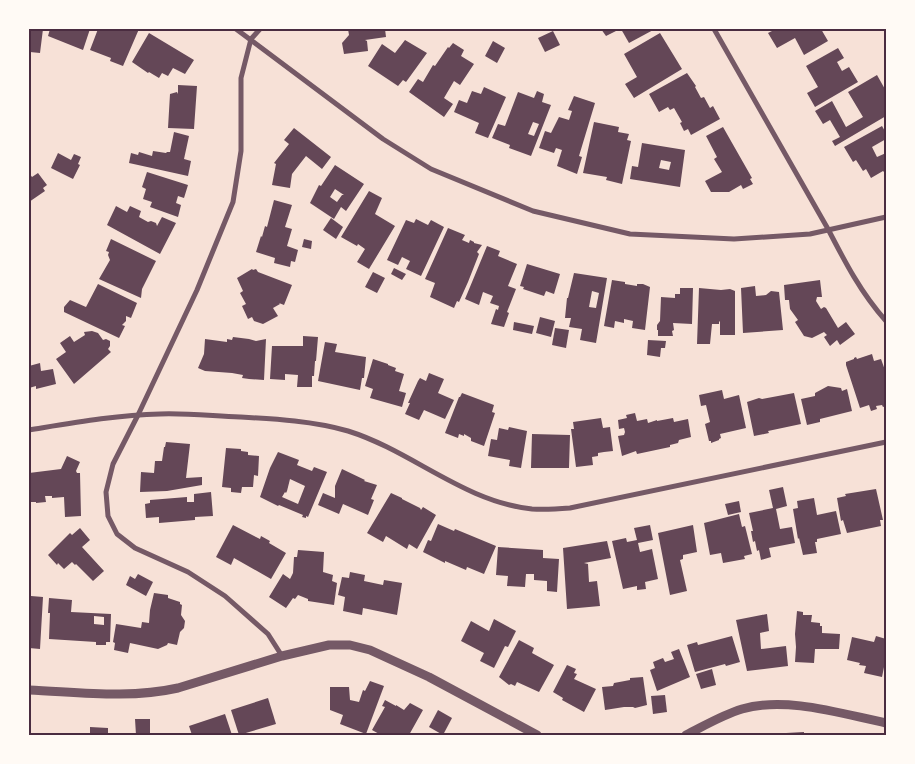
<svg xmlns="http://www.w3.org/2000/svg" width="915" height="764" viewBox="0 0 915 764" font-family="'PT Sans Narrow',sans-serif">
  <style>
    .building { fill: #644757; fill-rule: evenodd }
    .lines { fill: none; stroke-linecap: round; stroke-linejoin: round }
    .minor { stroke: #755966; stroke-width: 5 }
    .tertiary { stroke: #755966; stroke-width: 9 }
    .neatline { fill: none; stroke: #4a2c40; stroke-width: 2 }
  </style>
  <rect width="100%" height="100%" fill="#f7e1d7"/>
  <g class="building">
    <polygon points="29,29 43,29 40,53 30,52"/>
    <polygon points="50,29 90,29 83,50 48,36"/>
    <polygon points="98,29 139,29 123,66 110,61 111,58 90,50"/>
    <polygon points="348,29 385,29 386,37 365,40 367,41 368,51 344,54 342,43 349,35"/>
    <polygon points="601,29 620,29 606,36"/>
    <polygon points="621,29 655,29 629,43"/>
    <polygon points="776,29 821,29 828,41 804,55 795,38 777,48 768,33"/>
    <polygon points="553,31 560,45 545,52 538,38"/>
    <polygon points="149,33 194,60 185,74 173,68 168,76 162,73 159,78 149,72 148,73 132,62"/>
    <polygon points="660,33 682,69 634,98 625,84 637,77 624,54"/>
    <polygon points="405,40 427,53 406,82 403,80 398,86 368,66 382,44 395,53"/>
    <polygon points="493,41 505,48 497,63 485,56"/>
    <polygon points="453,43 464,50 461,56 474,64 460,85 454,81 444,98 453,104 444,117 409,92 418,79 423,82 433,65 435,66 448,47 449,48"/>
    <polygon points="838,48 844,58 837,62 842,71 849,67 858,82 815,107 807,93 818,87 806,66"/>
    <polygon points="687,73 696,86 695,87 701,98 704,97 710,108 713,106 720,119 691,135 688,129 684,131 680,123 682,122 674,108 670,110 668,107 659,112 649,94"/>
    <polygon points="877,75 886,91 886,116 835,146 832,141 840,137 830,120 823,124 815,111 832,101 846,127 863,117 848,92"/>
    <polygon points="178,85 197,86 194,129 168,128 170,94 177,92 178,94"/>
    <polygon points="484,87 506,97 488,138 475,133 479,123 454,112 459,100 467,103 472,91 481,94"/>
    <path d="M537 91 544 94 542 102 551 105 531 156 509 148 510 145 492 138 498 124 505 126 518 92 534 98ZM533 122 539 124 534 136 528 134Z"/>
    <polygon points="574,96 595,103 579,156 582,157 577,174 557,166 562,150 556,148 554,153 539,148 545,131 551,133 559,117 569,120 572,111 568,110"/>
    <polygon points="594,122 619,127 618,132 629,134 627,140 631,141 622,184 606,180 607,177 583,173"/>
    <polygon points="882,126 886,133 886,139 872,147 877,157 886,153 886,174 883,171 871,178 866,169 863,171 856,160 853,162 844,147"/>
    <polygon points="723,127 752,178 750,179 753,184 743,189 741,185 729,192 711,192 705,181 722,172 714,159 717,157 706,136"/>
    <polygon points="294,128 331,157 322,169 306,156 292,174 290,188 272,185 276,164 274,163 289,144 284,140"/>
    <polygon points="174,132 189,136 184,159 191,161 188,176 129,163 131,153 138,155 139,152 152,156 153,151 166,153 167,152 170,152"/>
    <path d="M642 143 685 150 680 187 630 179 632 166 638 167ZM661 160 671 162 669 170 659 168Z"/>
    <polygon points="58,153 71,160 74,154 81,157 78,164 80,165 73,179 51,168"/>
    <path d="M335 165 364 184 346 211 341 207 334 219 310 203 319 185 321 186ZM335 189 344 195H342L337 202 330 197Z"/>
    <polygon points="147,172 188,185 184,198 178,196 176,203 181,205 178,217 150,207 152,202 143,199 146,189 142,187"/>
    <polygon points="29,173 32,177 38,173 47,185 43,188 45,191 29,202"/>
    <polygon points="369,191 382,198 375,214 395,226 369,269 357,262 365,249 358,244 357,246 341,237"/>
    <polygon points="274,200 292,205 285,227 292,229 287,246 298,250 295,262 291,261 290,267 274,263 275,258 256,252 261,236 262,237 265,226 267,227"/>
    <polygon points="116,206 127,212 130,206 141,211 139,217 148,222 151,221 156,223 157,226 162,217 176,223 160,254 107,225"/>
    <polygon points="331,218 343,227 336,239 323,230"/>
    <polygon points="416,219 428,225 431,220 444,227 421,276 406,269 410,261 402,257 398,265 387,260 406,220 414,223"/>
    <polygon points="448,228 465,235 462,240 469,243 470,240 474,242 474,243 482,245 477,252 479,254 468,282 459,302 457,301 454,308 430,297 435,283 425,279"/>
    <polygon points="111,239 156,261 142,289 141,298 99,279 110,260 108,255 109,252 106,251"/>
    <polygon points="304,239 312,241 311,249 302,247"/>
    <polygon points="487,246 500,251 498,256 517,264 508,286 516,289 507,312 509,313 504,327 491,324 496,309 498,310 499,306 490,303 493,296 483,292 479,305 465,299"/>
    <polygon points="527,264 560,274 554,294 546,291 544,296 523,289 524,287 520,286"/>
    <polygon points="394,268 406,274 402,280 391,274"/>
    <polygon points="252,269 253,270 256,269 258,272 292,285 284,305 279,303 280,304 273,308 278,316 263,324 254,321 252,317 248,319 242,306 246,304 240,293 243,291 237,278"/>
    <polygon points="373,272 385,278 377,293 365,287"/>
    <path d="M574 273 607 278 596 343 580 340 582 329 569 327 571 318H565L567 298H568ZM592 291 599 293 596 308 589 307Z"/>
    <polygon points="612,280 625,282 625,284 637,286 637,284 643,284 650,287 645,330 632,328 633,321 624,319 624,323 615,321 614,328 604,326"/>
    <polygon points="820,280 822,297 817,297 816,301 821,309 824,307 826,308 838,328 846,322 855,334 840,345 837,340 830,346 824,337 827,335 824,332 812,338 804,336 795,322 798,320 790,309 789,300 785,300 784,285"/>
    <polygon points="98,284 137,303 131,318 126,316 126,321 122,325 125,326 119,338 64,312 64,307 70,300 86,307"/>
    <polygon points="755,286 756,296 766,295 771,291 779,292 783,330 743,333 741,288"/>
    <polygon points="680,288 693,288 692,324 673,323 674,330 672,331 673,336 658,336 658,330 657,330 657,325 660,321 661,297 675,298 675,294 680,294"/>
    <polygon points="699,288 721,290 730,289 735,291 735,335 720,335 720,321 719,322 719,324 712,324 710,344 697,344"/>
    <polygon points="540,317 555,321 551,337 536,333"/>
    <polygon points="514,322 534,326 532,334 513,330"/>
    <polygon points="555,328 569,330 566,348 552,345"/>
    <polygon points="92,331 98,333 103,340 106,339 110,341 110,346 108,349 111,352 74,384 56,359 66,352 60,343 70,336 74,342 85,335 84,332"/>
    <polygon points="303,336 318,337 316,361 315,361 314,376 312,376 312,387 297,387 298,375 285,374 285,380 270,379 272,346 303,346"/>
    <polygon points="233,337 249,339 256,341 266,339 264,380 249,379 242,378 243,375 232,373 205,371 198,368 204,354 205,339 227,342 227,339 232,340"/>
    <polygon points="648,340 666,341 665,348 661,348 660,357 647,355"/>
    <polygon points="325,342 337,344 335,352 366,357 364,378 362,378 360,390 318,381"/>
    <polygon points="872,354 874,361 881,359 886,373 886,406 883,407 882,405 876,406 877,409 871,411 869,405 860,408 846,365 846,362 854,359 854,358 856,357 857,359"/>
    <polygon points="373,359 388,364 388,365 396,368 395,371 404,374 399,391 406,393 402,407 370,398 373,389 365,386"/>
    <polygon points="40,363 41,371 53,369 56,384 36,389 36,386 29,388 29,366"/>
    <polygon points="429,373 444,379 438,393 454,400 445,419 424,410 419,420 405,414 410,403 408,403 418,381 420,378 426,381"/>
    <polygon points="828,386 841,388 842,391 847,389 852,411 820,419 820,422 807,425 801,399 815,396 815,393"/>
    <polygon points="722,390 724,399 739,395 746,428 720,434 721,438 719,439 719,440 711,443 711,441 709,441 705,424 710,422 706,405 701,406 699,395"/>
    <polygon points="462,393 494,405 492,412 495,413 484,446 471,441 471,438 464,434 464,436 459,434 458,438 445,433 459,397 460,397"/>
    <polygon points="794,393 801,424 768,431 769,433 754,436 747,402 759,398 762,399"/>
    <polygon points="635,413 637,421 647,419 648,423 657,420 657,421 673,418 674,422 688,419 691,437 679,440 678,443 670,445 670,447 637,454 636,451 622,456 618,436 624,435 625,432 624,428 619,429 618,420 627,418 626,415"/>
    <polygon points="601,418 603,428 610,427 613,451 604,452 598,453 598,456 592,457 593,465 576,467 571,429 574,429 573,422"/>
    <polygon points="509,427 527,431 521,468 509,466 510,460 488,456 491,439 497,440 499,428 508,430"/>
    <polygon points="532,434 570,435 569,468 531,468"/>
    <polygon points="166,442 190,444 186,478 202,477 202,485 167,491 140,492 141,472 154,473 155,461 162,461 164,447 165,447"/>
    <polygon points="226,448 241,449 241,451 248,452 248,455 259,456 258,476 254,475 253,487 242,487 241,493 231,492 231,488 222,487"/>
    <path d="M278 452 299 460 297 465 312 471 314 467 327 472 308 517 306 516V518L302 517 303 515 279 505 278 506 260 497 270 468ZM290 479 305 486 298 504 282 497 285 492 286 493 287 491Z"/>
    <polygon points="67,456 80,462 76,471 77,473 80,473 81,516 65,517 64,497 52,498 52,496 45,496 46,502 36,503 36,502 31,502 31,497 29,497 29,473 61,469"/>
    <polygon points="342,469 365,480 364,481 377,485 371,499 374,500 368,515 343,504 339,514 318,505 323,493 335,498 335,486"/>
    <polygon points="783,487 787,506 776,509 780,529 792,527 795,543 769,548 771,557 761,560 759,550 757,551 755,541 753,542 751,531 753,531 749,513 773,508 769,490"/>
    <polygon points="876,489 883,520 880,520 881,526 847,533 843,520 841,521 837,498 846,496 845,494"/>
    <polygon points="211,492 213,516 195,517 195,520 159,523 159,517 146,518 145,504 150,503 150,500 187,497 187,502 194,502 194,494"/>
    <polygon points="391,493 402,498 402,499 420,508 421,510 423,507 436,515 417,549 409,544 407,549 386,536 383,542 367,533"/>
    <polygon points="814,498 817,515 836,511 841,534 817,539 817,542 815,542 817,553 803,555 799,538 798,539 793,509 798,508 797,501"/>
    <polygon points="739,501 741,512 728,515 725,504"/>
    <polygon points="739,514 742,527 745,526 752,554 744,556 745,559 723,563 721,553 710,555 704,523"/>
    <polygon points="438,524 454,531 455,529 496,546 484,574 467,567 466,570 445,561 445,563 423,552 428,540 431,541"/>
    <polygon points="233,525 260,539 261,536 270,541 269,543 286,553 271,579 234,558 231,565 216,557"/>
    <polygon points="650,525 653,540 638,543 640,552 652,549 658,579 645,582 646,589 637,590 637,586 623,589 612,541 626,538 627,542 637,540 634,528"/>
    <polygon points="693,525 697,552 683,555 683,559 680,560 687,591 670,595 658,533"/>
    <polygon points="80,528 90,540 82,547 104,571 93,581 76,564 75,565 72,562 64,569 58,563 57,565 48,555 70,533 72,535"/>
    <polygon points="607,541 611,558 584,563 588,564 589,582 597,581 600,606 567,609 563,548"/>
    <polygon points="498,547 543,550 543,558 559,559 557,592 547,591 547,581 534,580 534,574 526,574 525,587 507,586 508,576 496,575"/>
    <polygon points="298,550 324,552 323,572 333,575 332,581 337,583 334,605 308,601 308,599 298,595 295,599 293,598 286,608 269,597 283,574 290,579 293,573 294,557 297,557"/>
    <polygon points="350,572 365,575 364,581 383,585 384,580 402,583 397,615 363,608 362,615 343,611 345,597 338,595 342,577 349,578"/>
    <polygon points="138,574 153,582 146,596 126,585 130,576 135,579"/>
    <polygon points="154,593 168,595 168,598 180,602 180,604 182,605 181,615 185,621 184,628 180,632 177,645 168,643 167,645 158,649 130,643 128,653 114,650 115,643 113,642 116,624 141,628 142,622 149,623 150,610"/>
    <polygon points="31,596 43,597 40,649 29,648 29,606 30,606"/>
    <path d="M49 598 72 600 71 612 111 614 110 642H106V645H96V642L49 639 50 613H48ZM94 616 104 617V625L94 624Z"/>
    <polygon points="797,611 803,612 803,615 812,615 811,622 820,623 820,626 822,626 822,633 840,634 839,649 815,649 814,663 795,662 796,647 795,634"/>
    <polygon points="767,614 769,631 760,633 761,649 786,646 788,666 747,671 736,620"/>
    <polygon points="494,619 516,631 508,647 505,646 494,668 480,661 484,653 461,641 471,621 489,631"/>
    <polygon points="732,636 740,662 726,666 725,664 695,672 687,645 697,642 698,645"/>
    <polygon points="876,636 886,639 886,657 882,677 864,673 866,666 859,665 860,663 847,660 852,637 874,642"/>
    <polygon points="519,640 534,648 532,653 554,665 539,692 517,682 515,686 511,684 509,685 499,677"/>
    <polygon points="679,649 690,677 657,691 650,670 655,668 653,662 663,658 665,662 674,659 671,652"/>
    <polygon points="567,665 576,669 574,673 577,674 574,679 596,689 584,712 562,700 563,698 553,692"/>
    <polygon points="712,669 716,685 701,689 696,674"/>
    <polygon points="643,677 647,705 635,708 633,707 624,707 605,710 602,687 613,686 614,683 630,680 630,678"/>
    <polygon points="370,681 384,686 366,734 340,724 343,715 330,710 330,687 349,687 350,700 359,702 363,690 365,691"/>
    <polygon points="665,695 667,712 653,714 651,696"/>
    <polygon points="268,698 276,724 239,735 231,710"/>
    <polygon points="385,700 396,706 396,705 404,710 410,703 423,710 409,735 381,735 372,730 385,707 382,706"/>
    <polygon points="438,710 452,718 443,735 429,727"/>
    <polygon points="225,714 232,735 192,735 189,726"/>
    <polygon points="135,719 150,719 150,735 136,735"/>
    <polygon points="90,727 108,728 108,735 90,735"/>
    <polygon points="804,732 804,735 786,735 786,733"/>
  </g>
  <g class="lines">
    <g class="minor">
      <polyline points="236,29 383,139 431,169 533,211 630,234 734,239 810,234 886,217"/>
      <polyline points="260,29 251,39 241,78 241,151 233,202 197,290 138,415 113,464 106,492 108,516 117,534 135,548 188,572 225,596 268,634 282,656"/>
      <path d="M714 29 828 229C845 262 861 293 886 321"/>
      <path d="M29 430C72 423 116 415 160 414 186 413 213 416 240 417 276 419 313 421 348 431 412 451 464 502 532 509 545 510 558 509 570 508L886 442"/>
    </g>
    <g class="tertiary">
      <path d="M29 690C78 692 129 699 178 688L282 656 329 645H350L370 650 429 677 537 735"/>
      <path d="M686 735C704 726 722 715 742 709 786 696 842 714 886 723"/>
    </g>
  </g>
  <rect width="915" height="764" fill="none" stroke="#fffaf5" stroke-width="60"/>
  <rect x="30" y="30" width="855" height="704" class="neatline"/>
</svg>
